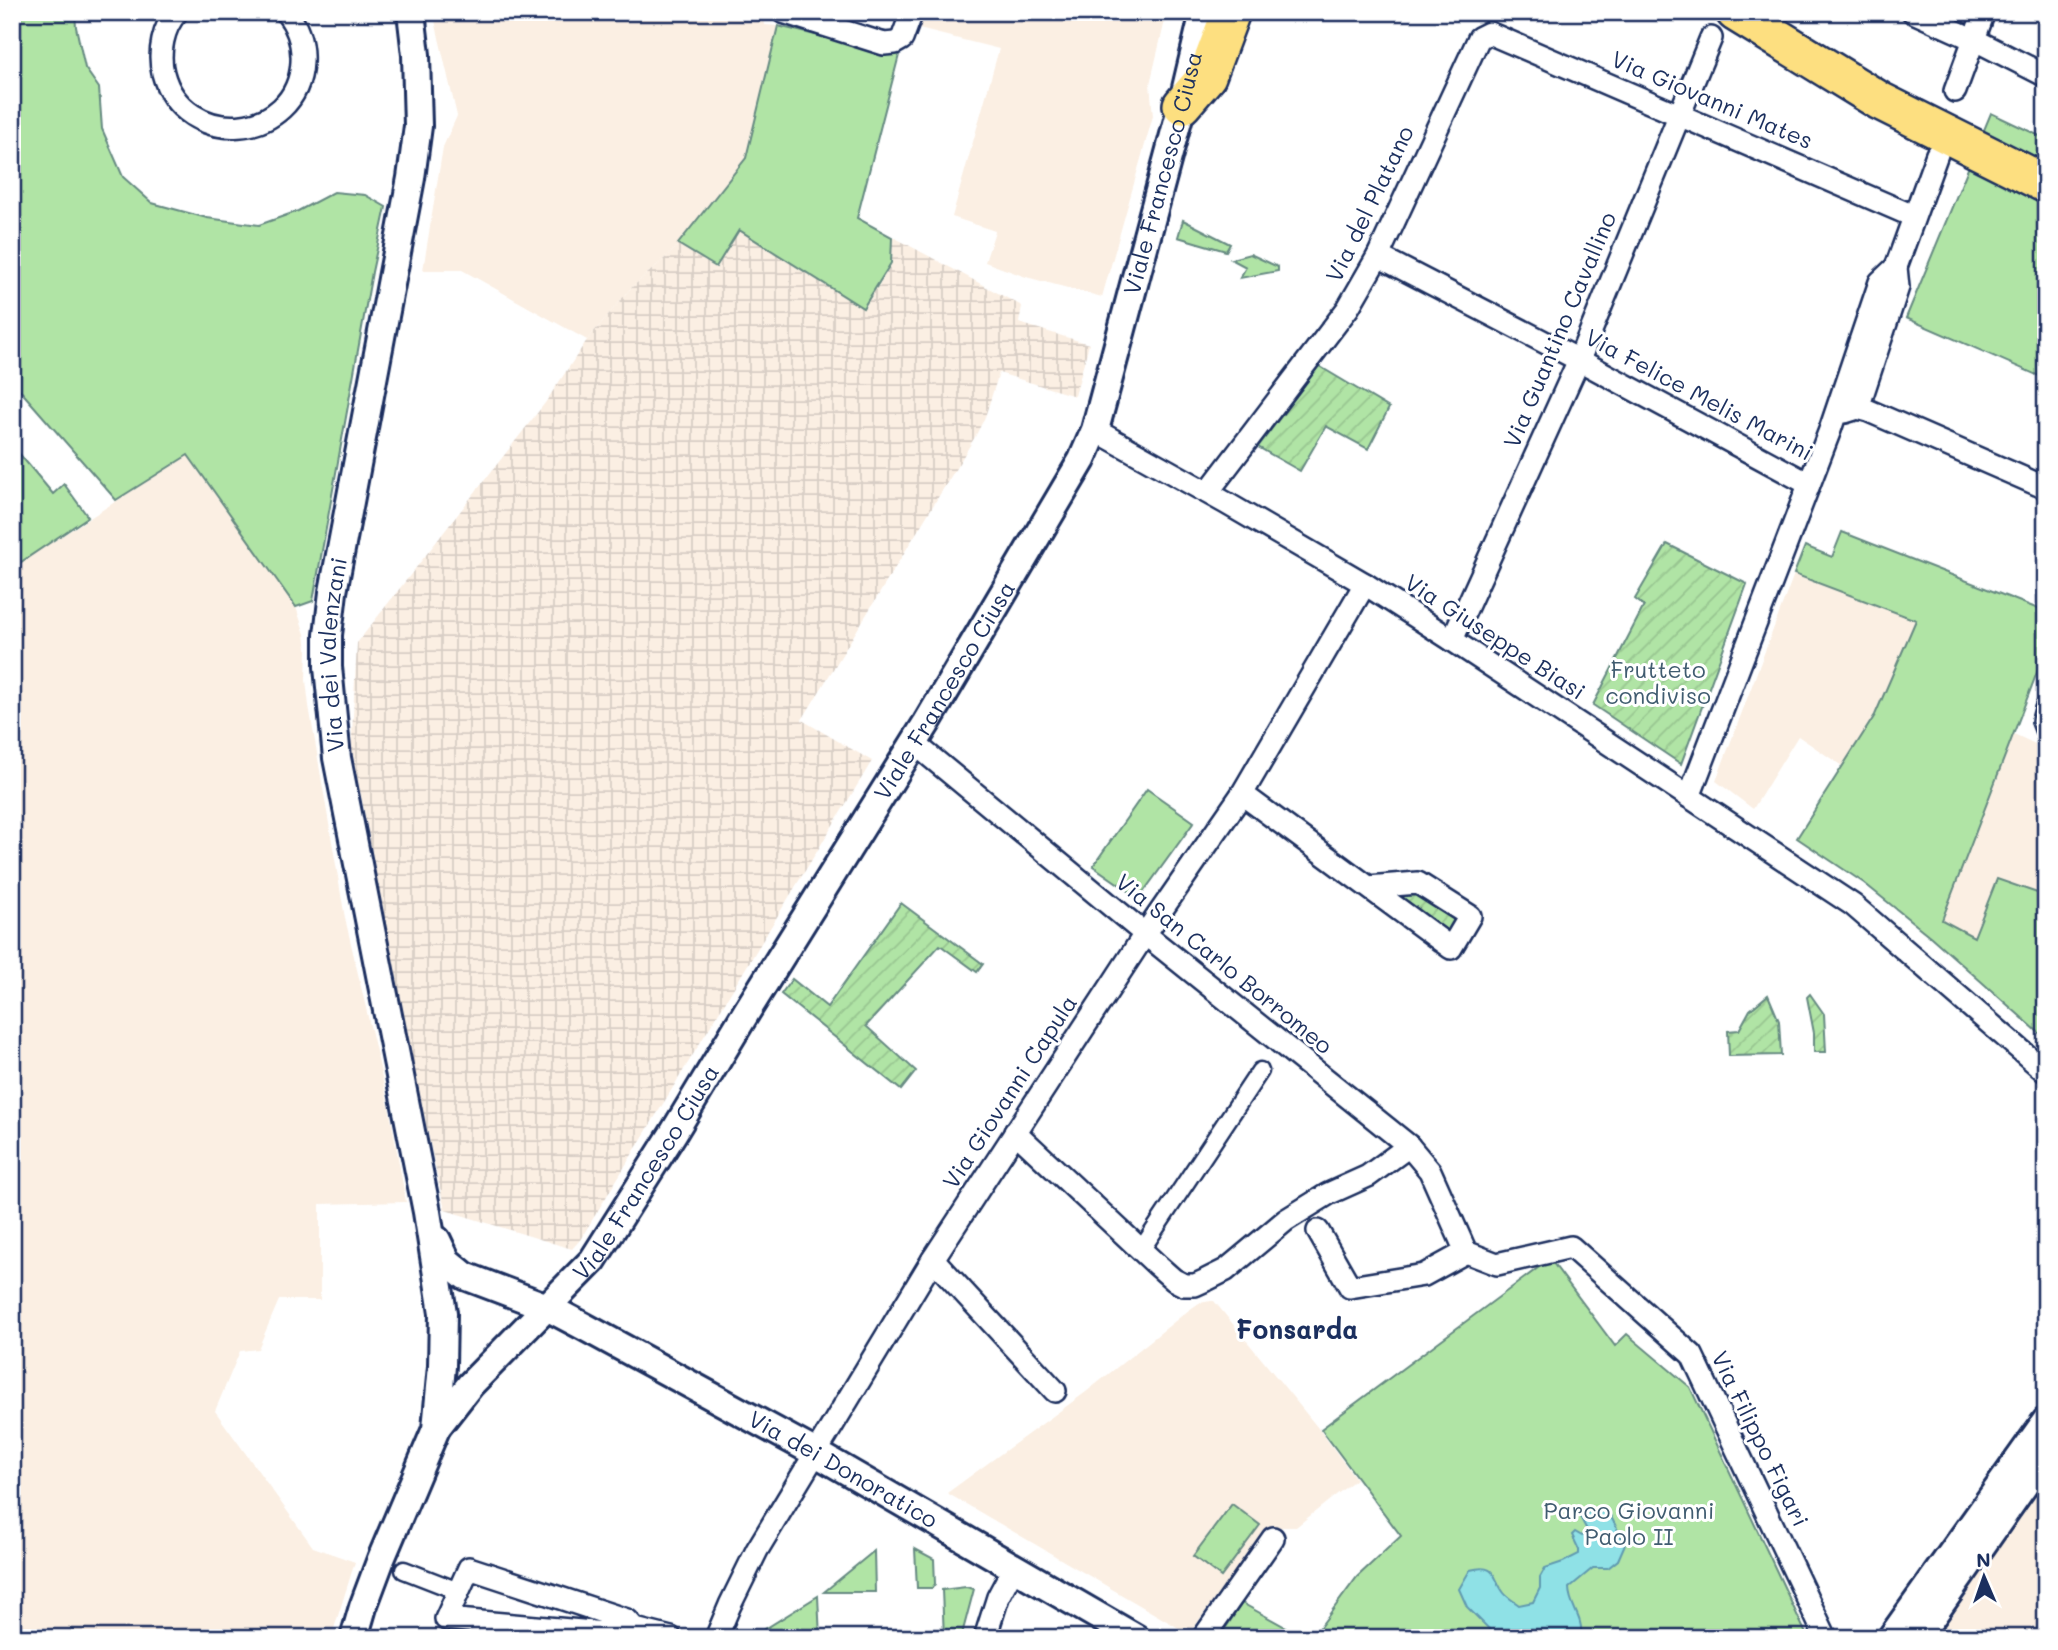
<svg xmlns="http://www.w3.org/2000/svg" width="2058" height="1650" viewBox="0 0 2058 1650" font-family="Mali,sans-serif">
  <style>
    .built { fill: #fbefe3 }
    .industrial { fill: url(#industrial-grid) }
    .green { fill: #b0e4a5; stroke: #668a82; stroke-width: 2 }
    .garden { fill: url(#garden-furrows); stroke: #668a82; stroke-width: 2 }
    .water { fill: #8fe1e6; stroke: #619ab0; stroke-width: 2 }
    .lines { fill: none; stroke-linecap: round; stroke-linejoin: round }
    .pedestrian-casing { stroke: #1b2f5e; stroke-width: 21 }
    .minor-casing { stroke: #1b2f5e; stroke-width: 26 }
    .tertiary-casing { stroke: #1b2f5e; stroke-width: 32 }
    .trunk-casing { stroke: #1b2f5e; stroke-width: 42 }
    .pedestrian { stroke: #fff; stroke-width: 16 }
    .minor { stroke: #fff; stroke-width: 21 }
    .tertiary { stroke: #fff; stroke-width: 26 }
    .trunk { stroke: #fddf80; stroke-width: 37 }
    .labels { text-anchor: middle; stroke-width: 6; stroke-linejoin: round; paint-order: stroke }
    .street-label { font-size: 23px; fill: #1b2f5e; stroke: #fff }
    .park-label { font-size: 23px; fill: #405c70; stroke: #fff }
    .quarter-label { font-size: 26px; font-weight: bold; fill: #1b2f5e; stroke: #fff }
  </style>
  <defs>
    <pattern id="industrial-grid" width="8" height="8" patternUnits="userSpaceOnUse" patternTransform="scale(1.75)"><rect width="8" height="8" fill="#fbefe3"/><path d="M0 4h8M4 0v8" fill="none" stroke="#d7cdc5"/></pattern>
    <pattern id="garden-furrows" width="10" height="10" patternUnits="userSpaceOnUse" patternTransform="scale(1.75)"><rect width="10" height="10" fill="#b0e4a5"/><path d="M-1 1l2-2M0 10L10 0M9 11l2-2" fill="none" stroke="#97c490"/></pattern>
  </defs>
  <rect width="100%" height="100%" fill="#fff"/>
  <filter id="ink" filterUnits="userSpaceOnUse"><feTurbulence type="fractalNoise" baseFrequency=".0143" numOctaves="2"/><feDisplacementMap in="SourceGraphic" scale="14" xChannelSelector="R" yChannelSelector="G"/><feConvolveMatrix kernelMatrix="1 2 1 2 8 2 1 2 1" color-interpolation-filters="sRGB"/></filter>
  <g filter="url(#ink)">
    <g class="built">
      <polygon points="433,12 762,12 765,25 778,26 746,158 673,251 630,289 587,340 462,270 423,270 443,147 457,116"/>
      <polygon points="919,12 1167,12 1150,84 1153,116 1102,297 1026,277 985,262 995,231 952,217 999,49 915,28"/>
      <polygon points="188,455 296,607 305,634 307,650 306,680 309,706 345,918 389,1107 406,1202 320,1204 320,1300 279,1300 258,1349 240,1351 215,1411 313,1547 355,1562 331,1638 12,1638 12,568"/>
      <polygon points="1794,574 1917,620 1875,715 1842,766 1798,736 1753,809 1716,781"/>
      <polygon points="2014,734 2046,749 2046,896 1997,880 1973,937 1942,920"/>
      <polygon points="1211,1301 1214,1301 1318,1428 1356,1479 1296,1527 1267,1527 1189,1634 947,1493 1086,1392 1189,1310 1199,1303"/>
      <polygon points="2041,1487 2046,1490 2046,1638 1933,1638"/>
    </g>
    <polygon class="industrial" points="746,158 1022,306 1019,323 1089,344 1075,396 999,373 985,417 975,437 802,720 872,761 580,1240 572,1249 445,1210 411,1058 362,800 351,752 357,643 545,403 587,340 630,289 673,251"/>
    <g class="green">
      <polygon points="12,12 75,12 76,27 85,68 99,88 102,129 123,177 152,203 207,218 259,225 298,211 334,192 365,195 386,207 372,272 313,601 296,607 188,455 116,500 12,381"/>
      <polygon points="778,26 899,55 857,218 892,237 891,263 863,308 739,230 716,267 678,244 746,158"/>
      <polygon points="1991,113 2046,139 2046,379 1906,318"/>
      <polygon points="1183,220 1230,244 1226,251 1178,237"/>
      <polygon points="1250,254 1278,267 1278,271 1240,278 1246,267 1231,259"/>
      <polygon points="12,445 53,494 64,484 88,517 12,568"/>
      <polygon points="1842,532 2046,612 2046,649 1942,920 1974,937 1997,879 2046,896 2046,921 2043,927 2046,929 2046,1039 1931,937 1864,883 1797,838 1875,715 1916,620 1794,574 1805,546 1832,557"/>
      <polygon points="1147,789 1194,822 1139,898 1093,866"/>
      <polygon points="1550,1259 1615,1346 1627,1334 1690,1387 1808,1638 1312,1638 1357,1577 1401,1536 1321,1429"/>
      <polygon points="1232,1504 1260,1525 1221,1577 1193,1556"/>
      <polygon points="915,1549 934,1559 935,1584 932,1588 917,1588"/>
      <polygon points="874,1551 875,1592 824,1592"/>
      <polygon points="966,1587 974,1589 961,1638 944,1638 942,1590"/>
      <polygon points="818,1596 820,1638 764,1638 754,1636"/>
      <polygon points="1242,1603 1305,1638 1219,1638"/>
    </g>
    <g class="garden">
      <polygon points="1319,366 1389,408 1368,449 1326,426 1300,471 1258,447"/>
      <polygon points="1667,544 1747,584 1681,764 1593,705 1644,606 1635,599"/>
      <polygon points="1418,891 1460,918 1448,936 1392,894"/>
      <polygon points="901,903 983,964 977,972 940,945 866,1026 916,1071 901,1090 781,994 792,979 827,1007"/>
      <polygon points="1810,994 1824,1014 1826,1052 1814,1052 1814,1033 1807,997"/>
      <polygon points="1768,995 1779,1021 1781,1055 1729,1056 1728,1031 1739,1030 1750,1010"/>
    </g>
    <path class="water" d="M1592 1510 1609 1513 1625 1544 1618 1560 1608 1568H1593L1569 1588C1569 1605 1583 1618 1581 1633L1587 1638H1505L1491 1631 1467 1607 1459 1589 1470 1570C1498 1563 1492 1578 1504 1593 1508 1598 1514 1601 1519 1605L1533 1602 1540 1588V1577L1545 1568 1563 1562 1579 1554V1550L1572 1535 1575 1532 1582 1536 1587 1530 1580 1517Z"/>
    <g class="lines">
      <g class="pedestrian-casing">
        <g id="pedestrian">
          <polyline points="1141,1250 1260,1071"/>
          <polyline points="404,1570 458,1591"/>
        </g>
      </g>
      <g class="minor-casing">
        <g id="minor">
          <path d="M177 12C163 27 158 53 163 73 183 150 298 142 302 62 303 43 298 27 286 12"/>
          <polyline points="783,12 884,44 895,43 902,39 912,12"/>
          <polyline points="1913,12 1975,40 2046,76"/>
          <polyline points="1955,91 1984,12"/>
          <polyline points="1378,256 1579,360 1809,484"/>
          <polyline points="1858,408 1898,287 1896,267 1937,154"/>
          <polyline points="1845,412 1858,408 1869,411 2046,488"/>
          <polyline points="1095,430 1226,503 1365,584 1452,640 1853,905 2046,1072"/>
          <polyline points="1208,492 1348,308 1378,256 1479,38 1489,33 1913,216"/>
          <polyline points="1452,640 1579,360 1711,38"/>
          <polyline points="2046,709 2043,721 2046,729"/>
          <polyline points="914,743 1145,934 1409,1146 1430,1171 1466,1252"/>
          <polyline points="1242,794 1451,948 1470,916 1418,883 1368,887"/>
          <polyline points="1689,797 1830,430 1880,282 1896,267"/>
          <polyline points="1015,1132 1157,1265 1174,1280 1184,1285 1195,1285 1206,1280 1226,1270 1286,1220 1328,1194 1368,1176 1409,1146"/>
          <polyline points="1318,1231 1350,1287 1424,1275 1466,1252"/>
          <polyline points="1466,1252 1497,1264 1571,1247 1692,1355 1826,1638"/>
          <polyline points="933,1259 1055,1391"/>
          <polyline points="635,1629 627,1635 446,1619 469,1568 627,1620 635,1629 671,1638"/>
          <polyline points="716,1638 730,1605 757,1550 933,1259 1145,934 1242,794 1365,584"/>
          <polyline points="985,1638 998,1597 1014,1567"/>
          <polyline points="1203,1638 1273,1538"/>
        </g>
      </g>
      <g class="tertiary-casing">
        <g id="tertiary">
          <path id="s1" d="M437 1240 447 1261 465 1276 547 1307 583 1326 816 1453 1136 1638"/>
          <path id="s2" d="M437 1427 470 1385 593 1260 674 1132 747 1011 926 724 1082 460 1095 430 1182 105 1204 12"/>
          <path id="s3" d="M354 1638 363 1607 381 1559 436 1429 442 1366 443 1313 427 1212 337 758 328 667V635L333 592 411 178 418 126 416 55 411 12"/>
          <polyline points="1891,1638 2046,1421"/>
          <polyline points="1917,1638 2046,1454"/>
        </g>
      </g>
      <g class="trunk-casing">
        <g id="trunk">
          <polyline points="1735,12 1880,101 2046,184"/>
          <polyline points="1182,105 1207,76 1231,12"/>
        </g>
      </g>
      <use href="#pedestrian" class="pedestrian"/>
      <use href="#minor" class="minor"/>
      <use href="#tertiary" class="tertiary"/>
      <use href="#trunk" class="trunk"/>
    </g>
  </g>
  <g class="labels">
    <g class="street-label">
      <text transform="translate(1712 100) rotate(23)" y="8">Via Giovanni Mates</text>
      <text dy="8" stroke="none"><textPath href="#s2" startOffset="1465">Viale Francesco Ciusa</textPath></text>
      <text transform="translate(1370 204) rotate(-64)" y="8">Via del Platano</text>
      <text transform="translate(1560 330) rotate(-67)" y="8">Via Guantino Cavallino</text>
      <text transform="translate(1699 395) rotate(28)" y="8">Via Felice Melis Marini</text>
      <text transform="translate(1495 637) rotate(33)" y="8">Via Giuseppe Biasi</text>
      <text dy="8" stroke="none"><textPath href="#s3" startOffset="1010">Via dei Valenzani</textPath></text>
      <text dy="8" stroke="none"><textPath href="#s2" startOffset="898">Viale Francesco Ciusa</textPath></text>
      <text transform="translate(1224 964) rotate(39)" y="8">Via San Carlo Borromeo</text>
      <text transform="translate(1010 1092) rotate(-57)" y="8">Via Giovanni Capula</text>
      <text dy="8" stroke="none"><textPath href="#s2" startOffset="331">Viale Francesco Ciusa</textPath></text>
      <text transform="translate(1760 1439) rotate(64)" y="8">Via Filippo Figari</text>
      <text dy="8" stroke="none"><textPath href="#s1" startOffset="472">Via dei Donoratico</textPath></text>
    </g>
    <g class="park-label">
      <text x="1658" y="678">Frutteto<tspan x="1658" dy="26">condiviso</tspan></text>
      <text x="1629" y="1519">Parco Giovanni<tspan x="1629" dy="26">Paolo II</tspan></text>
    </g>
    <g class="quarter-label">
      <text x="1297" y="1339">Fonsarda</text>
    </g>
  </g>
  <rect width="2058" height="1650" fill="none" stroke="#fff" stroke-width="42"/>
  <rect x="21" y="21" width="2016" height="1608" fill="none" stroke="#1b2f5e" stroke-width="2.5" filter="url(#ink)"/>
  <g transform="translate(1984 1577) rotate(358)" stroke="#ffffff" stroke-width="5" paint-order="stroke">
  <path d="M0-5L12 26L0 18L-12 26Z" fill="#1b2f5e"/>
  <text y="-10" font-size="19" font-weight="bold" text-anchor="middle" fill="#1b2f5e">N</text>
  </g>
</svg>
